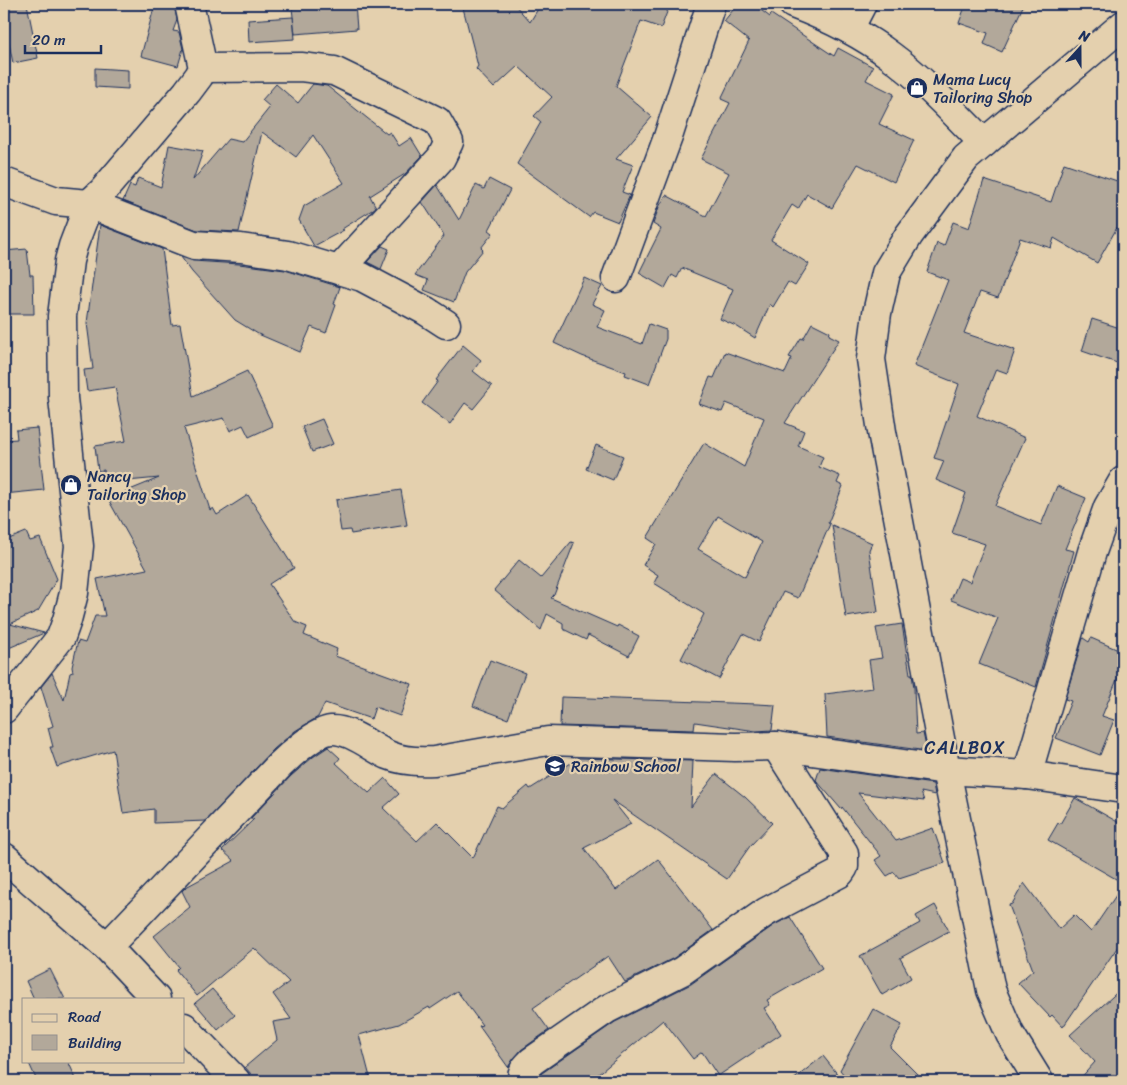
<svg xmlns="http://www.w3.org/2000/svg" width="1127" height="1085" viewBox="0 0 1127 1085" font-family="Sriracha,sans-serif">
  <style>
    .building { fill: #b2a89a; stroke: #1b2f5e; fill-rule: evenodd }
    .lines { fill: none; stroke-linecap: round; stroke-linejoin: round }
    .minor-casing { stroke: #1b2f5e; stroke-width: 31 }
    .minor { stroke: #e4d0ae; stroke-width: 28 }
    .labels { text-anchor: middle; stroke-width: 4.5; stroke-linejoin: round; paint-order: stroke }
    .poi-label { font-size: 16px; fill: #1b2f5e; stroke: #e4d0ae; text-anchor: start }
    .neighbourhood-label { font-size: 18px; letter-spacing: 1px; fill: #1b2f5e; stroke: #e4d0ae }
  </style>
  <rect width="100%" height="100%" fill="#e4d0ae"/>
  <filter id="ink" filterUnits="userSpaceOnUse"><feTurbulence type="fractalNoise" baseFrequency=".02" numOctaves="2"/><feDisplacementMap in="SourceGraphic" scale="10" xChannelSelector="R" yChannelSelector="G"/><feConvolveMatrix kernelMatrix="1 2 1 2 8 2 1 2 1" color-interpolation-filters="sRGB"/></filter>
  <g filter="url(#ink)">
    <g class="building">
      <polygon points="7,4 27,4 38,58 13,63 4,20 10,19"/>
      <polygon points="155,4 174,4 177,20 173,31 179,32 183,49 178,66 141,56"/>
      <polygon points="355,4 357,29 295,34 292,8"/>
      <polygon points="462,4 514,4 530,22 541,4 670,4 661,28 641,21 616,86 652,117 616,159 633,165 622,192 630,195 618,222 593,212 589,217 517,164 541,122 534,116 552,97 518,66 494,88 476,69 478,66"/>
      <polygon points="738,4 753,4 770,17 771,14 834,56 838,48 873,67 866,80 894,94 879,124 914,140 894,182 858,164 832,208 807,194 798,209 792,205 771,240 809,264 795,286 788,282 773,307 770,304 755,338 736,326 720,319 733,289 682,268 677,278 672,275 665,288 639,273 661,229 653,224 659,207 666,195 706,216 729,173 701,159 730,103 721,99 749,41 724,21"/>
      <polygon points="966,4 1024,4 1002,52 984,44 988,33 959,23"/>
      <polygon points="293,17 295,39 249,42 248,20"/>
      <polygon points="95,68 128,70 128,89 95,87"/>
      <polygon points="276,84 298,103 313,84 327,86 387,134 390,132 399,146 411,138 422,156 405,174 370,196 376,207 372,210 342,229 344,230 314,246 299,220 304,206 344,183 313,135 296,157 262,132 239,232 197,230 123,201 130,185 135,187 138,178 161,187 169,145 203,151 193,180 228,139 242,142 270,107 262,100"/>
      <polygon points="1064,163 1123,183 1123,217 1097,263 1054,238 1051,248 1020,238 998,298 980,292 964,333 1015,350 1007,373 996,369 977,416 1025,438 995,506 1041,525 1057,486 1086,498 1065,549 1074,551 1036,687 979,664 998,618 951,600 960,578 970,582 985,544 952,533 966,493 936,480 944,461 934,458 959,384 914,366 948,280 927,272 937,243 944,246 953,222 969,228 984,180 1051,202"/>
      <polygon points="489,179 510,190 489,230 493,233 481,248 483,250 465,272 454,302 424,290 428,280 415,275 444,236 422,202 437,185 459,220 476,185 484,189"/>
      <polygon points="100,225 162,249 172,325 180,324 193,396 247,371 273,426 249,437 243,425 230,431 224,418 184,428 210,510 213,508 217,515 248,495 294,568 269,584 295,622 307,627 304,635 337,649 335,656 412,684 400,716 375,707 371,719 325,703 318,717 295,731 274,749 206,821 154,823 154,809 123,813 113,750 57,767 50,747 53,747 48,728 53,726 41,687 52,673 64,700 70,673 73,672 72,667 78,641 85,643 95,616 105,616 97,579 147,569 108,499 159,478 106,483 104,470 98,471 95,446 126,441 115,387 87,391 84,370 93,369 87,323"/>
      <polygon points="382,246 389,249 381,269 367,262"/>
      <polygon points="27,249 30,275 33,275 34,314 4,314 4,251"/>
      <polygon points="181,257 193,261 239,264 285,270 340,287 334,304 336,305 326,333 311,327 300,352 258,334 235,320 192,272"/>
      <polygon points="584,278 602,286 592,304 605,310 597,327 642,344 649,324 666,330 666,339 649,384 625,375 626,372 582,356 554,343"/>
      <polygon points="1092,319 1123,329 1123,365 1082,351"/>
      <path d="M812 323 830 332 829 335 839 340 785 423 804 431 798 446 823 457 819 467 840 476 837 483 843 486 828 523 830 524 798 598 783 592 759 642 743 634 719 679 681 659 704 614 654 583 658 575 643 565 656 544 647 538 704 443 744 467 764 418 726 403 722 412 699 404 710 377 714 378 725 352 785 373 792 358 789 357 801 338 803 339ZM718 516 762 542 745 577 698 549Z"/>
      <polygon points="463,345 481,360 473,371 492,386 473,409 465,403 450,424 422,403 438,381 436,380"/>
      <polygon points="322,419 333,444 312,452 302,427"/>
      <polygon points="37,428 44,490 4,494 4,440 17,439 16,430"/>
      <polygon points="596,445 623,456 613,480 586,469"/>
      <polygon points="401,490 407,525 351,534 350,530 341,531 336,500"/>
      <polygon points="832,525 872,543 869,550 878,612 846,617"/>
      <polygon points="26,532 30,541 40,538 57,579 38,611 10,624 44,633 4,650 4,541"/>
      <polygon points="571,542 574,543 554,595 551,598 617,627 618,625 639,636 629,656 588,635 586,640 563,629 563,623 547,614 541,630 494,590 519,560 541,578"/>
      <polygon points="902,624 910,674 912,674 914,688 916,734 923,733 927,751 827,737 825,694 873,688 869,660 882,658 876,628"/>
      <polygon points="1083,638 1089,642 1091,638 1123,652 1123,665 1102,716 1114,720 1100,755 1056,738 1071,701 1065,699"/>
      <polygon points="490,660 525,673 508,719 473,706"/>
      <polygon points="561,697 757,704 775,705 772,730 756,731 695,722 694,730 560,726"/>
      <polygon points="328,747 340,758 336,763 369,793 385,778 399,794 383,808 417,841 437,822 473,858 497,806 502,808 528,786 530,789 579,758 693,761 691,807 716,774 745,797 772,823 750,846 727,879 612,800 631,824 584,848 616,890 658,859 713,930 674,958 625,982 608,956 533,1008 549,1030 521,1050 508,1067 479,1026 482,1025 457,991 430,1009 429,1007 399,1024 359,1035 371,1081 257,1081 245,1067 277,1040 273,1022 291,1019 273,994 289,982 254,948 197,996 176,970 179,967 154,936 190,907 182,891 186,887 234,861 222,850 254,819 250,819 291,776 313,757"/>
      <polygon points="820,768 933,784 935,795 921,792 924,801 858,793 896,841 933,828 945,863 899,878 894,872 887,876 875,860 881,856 842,807 841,809 816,780"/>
      <polygon points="1075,798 1123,825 1123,883 1048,840 1058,823 1060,824"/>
      <polygon points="1024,883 1059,929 1074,915 1091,932 1123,885 1123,939 1063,1027 1052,1015 1050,1017 1018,983 1033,970 1009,905 1012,904"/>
      <polygon points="935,905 949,931 900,958 911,978 882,995 860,956 920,923 916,916"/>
      <polygon points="790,917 822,968 767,1000 770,1005 764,1008 781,1034 718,1076 702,1052 693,1059 663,1020 590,1081 538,1081 538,1077 542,1073 615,1022 691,984 774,925"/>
      <polygon points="50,969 65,999 34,999 26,981"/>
      <polygon points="1123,987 1123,1081 1078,1081 1095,1062 1070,1035"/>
      <polygon points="212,989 235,1015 218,1030 195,1003"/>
      <polygon points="873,1009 902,1025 890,1047 924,1081 849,1081 840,1070"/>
      <polygon points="823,1056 843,1081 792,1081"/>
      <polygon points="28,1061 68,1061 77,1081 37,1081"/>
    </g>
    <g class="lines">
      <g class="minor-casing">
        <g id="minor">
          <path d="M793 4C827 17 862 34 891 56 925 81 954 113 984 143"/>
          <polyline points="849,29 862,4"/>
          <polyline points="203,68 301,67 334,71 437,121 449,142 441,158 339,270"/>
          <polyline points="4,182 56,201 89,204 194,245 241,248 288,255 362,277 426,311 446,324"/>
          <polyline points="616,278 668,137 711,4"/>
          <polyline points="4,709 61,637 67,620 74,593 79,546 63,398 62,316 69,261 73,246 89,204 102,192 187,92 199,76 203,68 189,4"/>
          <polyline points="1027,775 1092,552 1108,507 1123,481"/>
          <polyline points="4,857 107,947 156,999"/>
          <path d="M107 947 280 765C290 755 317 731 331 730 350 729 371 747 388 755 402 761 418 762 434 761L548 741 735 747 776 746 946 770 1027 775 1123 789"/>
          <polyline points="184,1027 236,1081"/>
          <path d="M523 1081C520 1072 526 1067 532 1061L607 1009 682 971 766 912 840 873 844 867V853L776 746"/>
          <polyline points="1039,1081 1010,1034 991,990 946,770 882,432 871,359 877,313 886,273 909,235 966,158 1123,25"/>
        </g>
      </g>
      <use href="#minor" class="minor"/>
    </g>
  </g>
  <defs>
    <g id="shop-disc" transform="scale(1.125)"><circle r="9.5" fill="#1b2f5e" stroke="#e4d0ae"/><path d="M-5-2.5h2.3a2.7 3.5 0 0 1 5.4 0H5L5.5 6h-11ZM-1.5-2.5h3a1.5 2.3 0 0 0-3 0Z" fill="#fff"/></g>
    <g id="school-disc" transform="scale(1.125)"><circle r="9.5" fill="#1b2f5e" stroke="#e4d0ae"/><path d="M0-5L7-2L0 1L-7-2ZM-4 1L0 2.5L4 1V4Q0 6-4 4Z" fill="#fff"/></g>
  </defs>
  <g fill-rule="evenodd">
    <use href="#shop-disc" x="917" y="88"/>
    <use href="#shop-disc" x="71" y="485"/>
    <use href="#school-disc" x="555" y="766"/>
  </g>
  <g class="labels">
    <g class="poi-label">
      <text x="933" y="85">Mama Lucy<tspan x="933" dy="18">Tailoring Shop</tspan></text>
      <text x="87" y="482">Nancy<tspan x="87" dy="18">Tailoring Shop</tspan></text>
      <text x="571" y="772">Rainbow School</text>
    </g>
    <g class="neighbourhood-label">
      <text x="965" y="754">CALLBOX</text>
    </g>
  </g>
  <rect width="1127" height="1085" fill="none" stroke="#e4d0ae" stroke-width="20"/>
  <rect x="10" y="10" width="1107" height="1065" fill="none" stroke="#1b2f5e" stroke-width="2" filter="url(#ink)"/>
  <rect x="22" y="998" width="162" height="65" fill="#e4d0ae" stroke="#94908e"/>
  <rect x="32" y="1014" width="25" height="8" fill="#e4d0ae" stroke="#94908e"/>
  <text x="68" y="1022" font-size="15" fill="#1b2f5e">Road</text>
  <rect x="32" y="1035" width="25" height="15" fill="#b2a89a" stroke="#94908e"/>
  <text x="68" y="1048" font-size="15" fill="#1b2f5e">Building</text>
  <g transform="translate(1080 48) rotate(21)" stroke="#e4d0ae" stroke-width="4" paint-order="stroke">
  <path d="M0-4L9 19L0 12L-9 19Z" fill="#1b2f5e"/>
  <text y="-8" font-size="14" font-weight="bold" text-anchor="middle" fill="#1b2f5e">N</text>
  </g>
  <path d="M25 45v8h76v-8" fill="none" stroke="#1b2f5e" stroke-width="2.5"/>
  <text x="32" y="45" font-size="15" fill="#1b2f5e" stroke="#e4d0ae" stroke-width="4" paint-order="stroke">20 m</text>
</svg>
